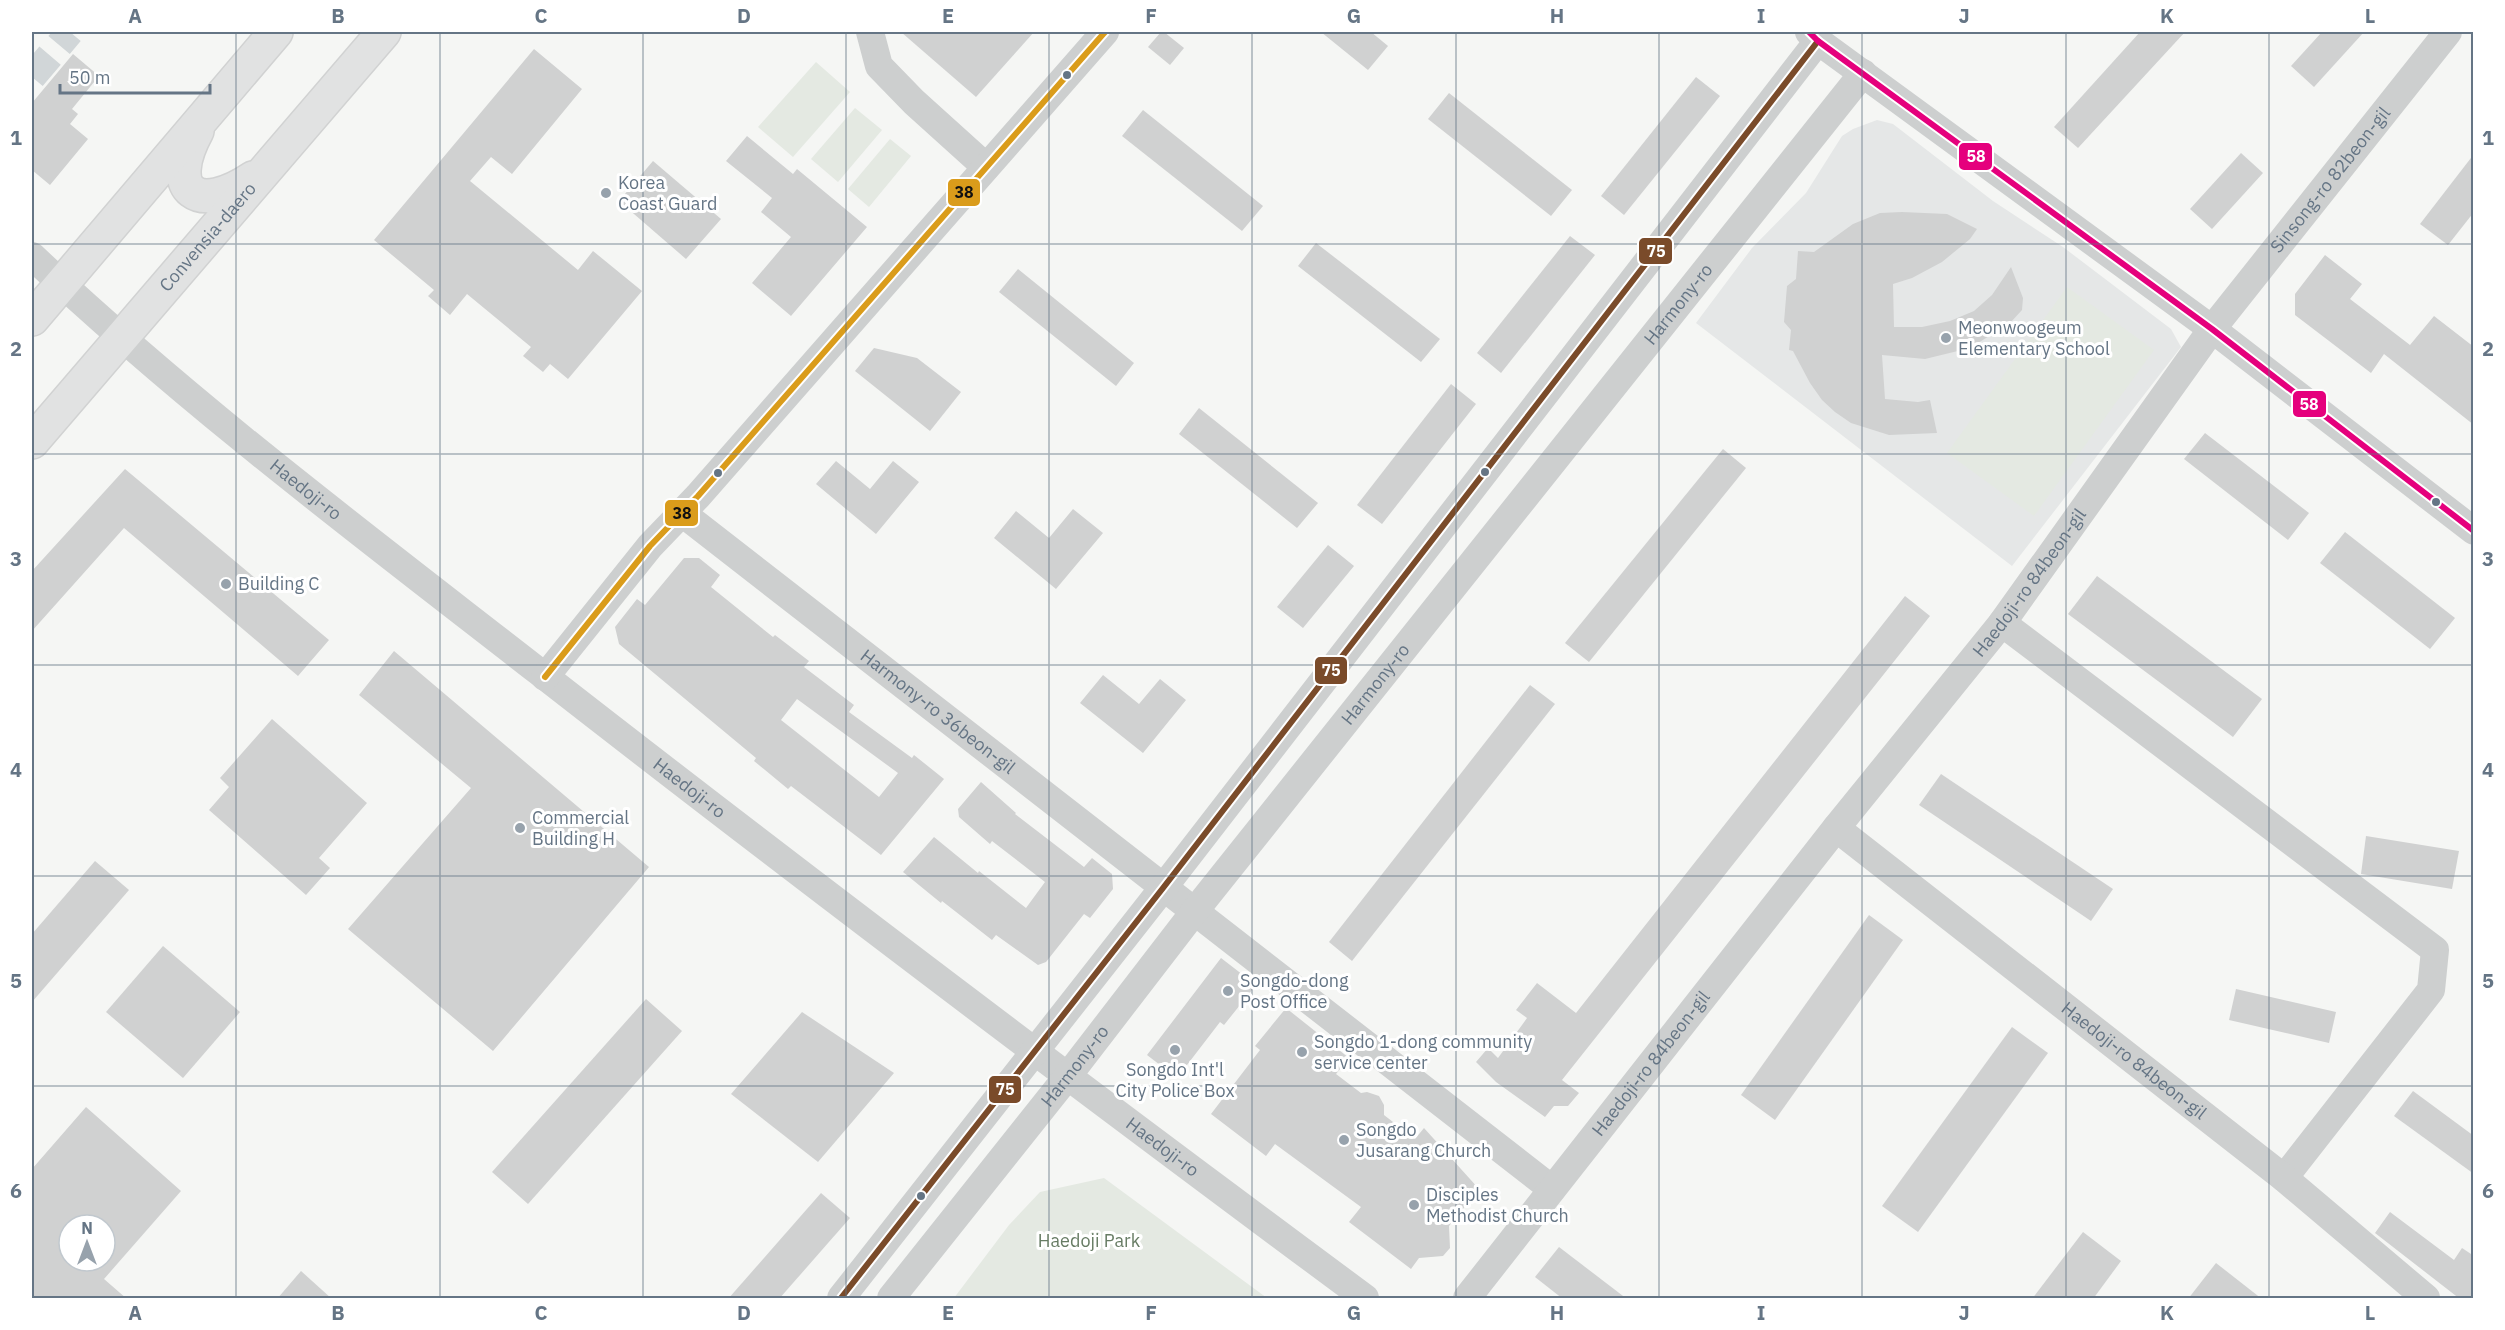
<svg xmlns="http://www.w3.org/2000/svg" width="2505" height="1330" viewBox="0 0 2505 1330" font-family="'IBM Plex Sans',sans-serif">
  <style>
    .built { fill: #e5e7e7 }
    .green { fill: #e4e9e2 }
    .building { fill: #d0d1d1; fill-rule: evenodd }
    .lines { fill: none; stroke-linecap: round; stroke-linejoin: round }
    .minor-tunnel { stroke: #d1d6d8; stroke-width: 28; stroke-dasharray: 28 14; stroke-linecap: butt }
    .major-casing { stroke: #d1d2d2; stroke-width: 36 }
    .minor { stroke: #cdcfcf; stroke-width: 28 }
    .major { stroke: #e1e2e2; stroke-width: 33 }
    .bus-1-casing { stroke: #fff; stroke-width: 10 }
    .bus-2-casing { stroke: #fff; stroke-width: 10 }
    .bus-3-casing { stroke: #fff; stroke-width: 10 }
    .bus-1 { stroke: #da9c1b; stroke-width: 6 }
    .bus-2 { stroke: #7a4b2a; stroke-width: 6 }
    .bus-3 { stroke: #e5007d; stroke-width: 6 }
    .grid { fill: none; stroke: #657585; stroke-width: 1.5; stroke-opacity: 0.55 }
    .bus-dot { fill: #657585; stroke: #fff; stroke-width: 2 }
    .poi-dot { fill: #97a2ac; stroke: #fff; stroke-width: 2 }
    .labels { text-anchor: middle; stroke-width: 6; stroke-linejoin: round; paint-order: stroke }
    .street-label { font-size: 18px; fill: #657585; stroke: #fff }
    .poi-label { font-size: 18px; fill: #657585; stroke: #fff; text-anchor: start }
    .park-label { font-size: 18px; fill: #677c64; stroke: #fff }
    .line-badge { stroke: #fff; stroke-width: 2 }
    .badge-label { font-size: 16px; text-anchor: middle; font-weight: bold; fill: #fff }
    .pale-badge-label { font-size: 16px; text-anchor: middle; font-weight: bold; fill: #111 }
    .neatline { fill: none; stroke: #657585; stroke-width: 2 }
    .grid-label { font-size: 20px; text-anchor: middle; font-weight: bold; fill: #657585 }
  </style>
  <rect width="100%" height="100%" fill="#f5f6f4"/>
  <polygon class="built" points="1877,120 1893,124 1993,201 2063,247 2171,329 2181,347 2012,566 1696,323 1752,248 1806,193 1842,136 1853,129"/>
  <g class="green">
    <polygon points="816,62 850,92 793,157 758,127"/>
    <polygon points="855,108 882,130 838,182 811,159"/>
    <polygon points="890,139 911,156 869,207 848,189"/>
    <polygon points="2067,287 2154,350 2034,516 1947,453"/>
    <polygon points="1104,1178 1267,1298 954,1298 1009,1225 1040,1192"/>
  </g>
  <g class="building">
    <polygon points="901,32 1034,32 976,97"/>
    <polygon points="1161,32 1164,32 1184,48 1170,65 1148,47"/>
    <polygon points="1321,32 1371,32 1388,46 1368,70"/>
    <polygon points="2140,32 2185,32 2078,148 2054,127"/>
    <polygon points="2322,32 2364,32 2314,87 2291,66"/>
    <polygon points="534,49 582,89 512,174 491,157 470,181 578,270 593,251 642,291 568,379 550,364 543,372 523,356 531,347 467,294 450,315 428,296 434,290 374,240"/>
    <polygon points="73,54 99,76 72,109 78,114 70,124 88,139 50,185 32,170 32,103"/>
    <polygon points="1696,77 1720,96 1624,215 1601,196"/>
    <polygon points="1449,93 1572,190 1551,216 1428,119"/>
    <polygon points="1143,110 1263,206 1242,231 1122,136"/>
    <polygon points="747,136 793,174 797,169 867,227 791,316 752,283 791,237 761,212 772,198 726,161"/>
    <polygon points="2241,153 2263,173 2212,229 2190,209"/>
    <polygon points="2474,154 2474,212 2448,245 2420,224"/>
    <polygon points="653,161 721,219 686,259 619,201"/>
    <polygon points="1902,212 1947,214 1977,229 1970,239 1942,262 1912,278 1893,284 1894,327 1922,327 1950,321 1974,311 1992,295 2011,267 2023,298 2022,310 2010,323 1970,348 1925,359 1882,355 1885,399 1918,402 1930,400 1937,433 1889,435 1851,423 1835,412 1822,400 1810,383 1793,351 1789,350 1791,330 1784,322 1787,286 1796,279 1798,251 1814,252 1853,224 1880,213"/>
    <polygon points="1570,236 1595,255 1501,373 1477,353"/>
    <polygon points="1316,243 1440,339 1421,362 1298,266"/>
    <polygon points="2325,255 2362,284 2350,299 2410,345 2434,316 2474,347 2474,425 2384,354 2371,373 2295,315 2295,294"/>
    <polygon points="1018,269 1134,363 1116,386 999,292"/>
    <polygon points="874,348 917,358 961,392 930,431 855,371"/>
    <polygon points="1451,384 1476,404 1382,524 1357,505"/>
    <polygon points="1199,408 1318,503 1297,528 1179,434"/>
    <polygon points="2205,433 2309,513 2288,540 2184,459"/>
    <polygon points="1723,449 1746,468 1589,662 1565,643"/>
    <polygon points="836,461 870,489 893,461 919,482 876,534 816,484"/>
    <polygon points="125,469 329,640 298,676 124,528 32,631 32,571"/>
    <polygon points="1073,509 1103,533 1056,589 994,538 1016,511 1049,538"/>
    <polygon points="2345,532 2455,618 2430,649 2320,563"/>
    <polygon points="1328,545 1354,566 1303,628 1277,607"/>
    <path d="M684 558H699L720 575 711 587 773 637 775 635 809 661 804 667 854 705 849 712 912 758 914 755 944 779 881 855 791 786 788 789 754 761 756 758 619 644 615 627 637 599 645 605ZM797 699 898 773 879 797 781 720Z"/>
    <polygon points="2097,576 2262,699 2233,737 2068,614"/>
    <polygon points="1905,596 1930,616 1562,1080 1579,1093 1568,1106 1554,1106 1545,1117 1496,1082 1476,1062 1488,1048 1498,1058 1527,1018 1516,1010 1537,983 1576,1013"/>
    <polygon points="394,651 649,867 493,1051 348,929 471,788 359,695"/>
    <polygon points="1103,675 1139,704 1160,679 1186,700 1143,753 1080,703"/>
    <polygon points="1530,685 1555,704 1352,961 1329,942"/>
    <polygon points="272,719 367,803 319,858 330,868 306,895 209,810 229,787 220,778"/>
    <polygon points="1941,774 2113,889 2091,921 1919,805"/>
    <polygon points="981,782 1016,813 1015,814 1084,867 1092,858 1112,874 1113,889 1090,918 1084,914 1046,962 1038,965 996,935 992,940 942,901 941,903 903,872 934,837 978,873 979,871 1026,908 1045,882 992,841 990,844 959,817 958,809"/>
    <polygon points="2366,836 2459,851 2452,889 2361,874"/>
    <polygon points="95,861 129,890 32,1002 32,934"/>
    <polygon points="1869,915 1903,940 1775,1120 1741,1095"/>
    <polygon points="163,946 240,1012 183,1078 106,1012"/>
    <polygon points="1221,958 1256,985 1224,1025 1220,1022 1177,1078 1147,1055"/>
    <polygon points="2236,989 2336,1012 2329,1043 2229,1020"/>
    <polygon points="646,999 682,1031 528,1204 492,1172"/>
    <polygon points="1286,1008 1349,1058 1336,1074 1361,1093 1367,1092 1379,1096 1384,1105 1384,1115 1415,1139 1424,1128 1479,1189 1449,1226 1450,1248 1443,1256 1419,1258 1411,1269 1349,1222 1361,1207 1275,1144 1266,1156 1211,1114 1260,1050 1255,1046"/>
    <polygon points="802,1012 894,1073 818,1162 731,1094"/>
    <polygon points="2012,1027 2048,1053 1918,1232 1882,1206"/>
    <polygon points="2413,1091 2474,1136 2474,1174 2394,1116"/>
    <path d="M86 1107 181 1191 104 1279 127 1299H32V1169ZM69 1225H105V1261H69Z"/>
    <polygon points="821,1193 850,1218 779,1299 728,1299"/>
    <polygon points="2390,1212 2454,1260 2462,1248 2474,1256 2474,1299 2460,1299 2375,1233"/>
    <polygon points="2083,1232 2121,1261 2093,1299 2032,1299"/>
    <polygon points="1559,1247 1627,1299 1563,1299 1535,1277"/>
    <polygon points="2216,1263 2262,1299 2188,1299"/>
    <polygon points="301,1271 332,1299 277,1299"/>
  </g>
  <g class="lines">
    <polyline class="minor-tunnel" points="32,77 70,32"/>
    <g class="major-casing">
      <g id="major">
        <path d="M197 131C164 192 198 215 253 178"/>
        <polyline points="32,319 276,32"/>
        <path id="s6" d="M32 442 384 32"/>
      </g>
    </g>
    <g class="minor">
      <polyline points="870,32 879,66 914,102 986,167"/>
      <polyline points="1809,32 1818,41 2212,329 2474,531"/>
      <path id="s1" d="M32 256C190 405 366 537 538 671 811 884 1087 1092 1365 1298"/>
      <path id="s2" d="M682 513 1552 1189"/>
      <polyline points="2002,623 2435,950 2431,990 2284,1178"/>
      <polyline points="545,677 650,546 698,496 1105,32"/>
      <path id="s3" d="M1836 828 2284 1178 2426 1298"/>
      <polyline points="841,1298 1163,888 1818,41"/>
      <path id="s4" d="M891 1298 1067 1077 1194 912 1863 73"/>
      <path id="s5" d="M1467 1298 1836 828 2002 623 2212 329 2448 32"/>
    </g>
    <use href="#major" class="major"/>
    <g class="bus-1-casing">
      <polyline id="bus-1" points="545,677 650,546 698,496 1105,32"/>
    </g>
    <g class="bus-2-casing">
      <polyline id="bus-2" points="841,1298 1163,888 1818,41"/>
    </g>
    <g class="bus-3-casing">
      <polyline id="bus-3" points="1809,32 1818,41 2212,329 2474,531"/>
    </g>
    <use href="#bus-1" class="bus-1"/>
    <use href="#bus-2" class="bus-2"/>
    <use href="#bus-3" class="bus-3"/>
  </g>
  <path class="grid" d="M236 32V1298M440 32V1298M643 32V1298M846 32V1298M1049 32V1298M1252 32V1298M1456 32V1298M1659 32V1298M1862 32V1298M2066 32V1298M2269 32V1298M32 244H2474M32 454H2474M32 665H2474M32 876H2474M32 1086H2474"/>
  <g class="bus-dot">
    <circle cx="1067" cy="75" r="5"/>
    <circle cx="1485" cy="472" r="5"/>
    <circle cx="718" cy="473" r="5"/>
    <circle cx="2436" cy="502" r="5"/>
    <circle cx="921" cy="1196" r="5"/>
  </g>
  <g class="poi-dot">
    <circle cx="606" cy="193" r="6"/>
    <circle cx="1946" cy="338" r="6"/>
    <circle cx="226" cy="584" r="6"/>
    <circle cx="520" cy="828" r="6"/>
    <circle cx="1228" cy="991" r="6"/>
    <circle cx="1175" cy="1050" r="6"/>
    <circle cx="1302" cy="1052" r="6"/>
    <circle cx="1344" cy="1140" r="6"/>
    <circle cx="1414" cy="1205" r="6"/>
  </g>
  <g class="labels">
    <g class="street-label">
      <text dy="6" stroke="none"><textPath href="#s5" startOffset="1413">Sinsong-ro 82beon-gil</textPath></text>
      <text dy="6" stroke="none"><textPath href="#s6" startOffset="270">Convensia-daero</textPath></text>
      <text dy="6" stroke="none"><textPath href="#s4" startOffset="1268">Harmony-ro</textPath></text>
      <text dy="6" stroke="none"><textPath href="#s1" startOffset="360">Haedoji-ro</textPath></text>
      <text dy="6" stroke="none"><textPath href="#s5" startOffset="910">Haedoji-ro 84beon-gil</textPath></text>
      <text dy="6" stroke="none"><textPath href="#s4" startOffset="782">Harmony-ro</textPath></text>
      <text dy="6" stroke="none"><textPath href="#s2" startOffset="324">Harmony-ro 36beon-gil</textPath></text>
      <text dy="6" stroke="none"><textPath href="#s1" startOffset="846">Haedoji-ro</textPath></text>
      <text dy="6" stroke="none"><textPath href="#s3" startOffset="378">Haedoji-ro 84beon-gil</textPath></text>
      <text dy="6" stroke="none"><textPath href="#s5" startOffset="298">Haedoji-ro 84beon-gil</textPath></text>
      <text dy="6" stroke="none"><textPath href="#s4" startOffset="296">Harmony-ro</textPath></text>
      <text dy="6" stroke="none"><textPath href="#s1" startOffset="1440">Haedoji-ro</textPath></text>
    </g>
    <g class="poi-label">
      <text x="618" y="189">Korea<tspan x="618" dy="21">Coast Guard</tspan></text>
      <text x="1958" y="334">Meonwoogeum<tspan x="1958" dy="21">Elementary School</tspan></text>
      <text x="238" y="590">Building C</text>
      <text x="532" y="824">Commercial<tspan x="532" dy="21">Building H</tspan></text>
      <text x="1240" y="987">Songdo-dong<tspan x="1240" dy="21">Post Office</tspan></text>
      <text x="1314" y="1048">Songdo 1-dong community<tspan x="1314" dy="21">service center</tspan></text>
      <text x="1175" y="1076" text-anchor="middle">Songdo Int'l<tspan x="1175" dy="21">City Police Box</tspan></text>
      <text x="1356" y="1136">Songdo<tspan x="1356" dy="21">Jusarang Church</tspan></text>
      <text x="1426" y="1201">Disciples<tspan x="1426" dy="21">Methodist Church</tspan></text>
    </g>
    <g class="park-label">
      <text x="1089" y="1247">Haedoji Park</text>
    </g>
  </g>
  <g class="line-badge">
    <rect x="1958" y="142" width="35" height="29" rx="6" fill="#e5007d"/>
    <rect x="947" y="178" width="34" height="29" rx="6" fill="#da9c1b"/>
    <rect x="1638" y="237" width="35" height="28" rx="6" fill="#7a4b2a"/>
    <rect x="2292" y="390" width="35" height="28" rx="6" fill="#e5007d"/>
    <rect x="664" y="499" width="35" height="28" rx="6" fill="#da9c1b"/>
    <rect x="1314" y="656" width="34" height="29" rx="6" fill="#7a4b2a"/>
    <rect x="988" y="1075" width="34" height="29" rx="6" fill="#7a4b2a"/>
  </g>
  <g class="badge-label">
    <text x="1976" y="162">58</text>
    <text x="1656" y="257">75</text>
    <text x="2309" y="410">58</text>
    <text x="1331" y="676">75</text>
    <text x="1005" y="1095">75</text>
  </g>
  <g class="pale-badge-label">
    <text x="964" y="198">38</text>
    <text x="682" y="519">38</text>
  </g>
  <rect width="2505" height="1330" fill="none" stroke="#ffffff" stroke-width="66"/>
  <g transform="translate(87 1243)"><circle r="28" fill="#ffffff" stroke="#c1c8ce" stroke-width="1.5"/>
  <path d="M0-4.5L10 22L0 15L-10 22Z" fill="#97a2ac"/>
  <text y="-9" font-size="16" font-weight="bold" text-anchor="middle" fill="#657585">N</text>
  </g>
  <path d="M60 84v9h150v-9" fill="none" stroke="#657585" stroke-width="3"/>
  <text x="69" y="84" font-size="18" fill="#657585" stroke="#ffffff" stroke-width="4.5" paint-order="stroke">50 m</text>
  <rect x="33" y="33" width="2439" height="1264" class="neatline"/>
  <g class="grid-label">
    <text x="135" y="23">A</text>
    <text x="338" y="23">B</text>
    <text x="541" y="23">C</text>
    <text x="744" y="23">D</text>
    <text x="948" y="23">E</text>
    <text x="1151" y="23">F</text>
    <text x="1354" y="23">G</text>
    <text x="1557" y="23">H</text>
    <text x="1761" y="23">I</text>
    <text x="1964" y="23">J</text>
    <text x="2167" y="23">K</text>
    <text x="2370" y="23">L</text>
    <text x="16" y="145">1</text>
    <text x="2488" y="145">1</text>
    <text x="16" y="356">2</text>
    <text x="2488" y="356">2</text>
    <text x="16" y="566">3</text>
    <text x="2488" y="566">3</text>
    <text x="16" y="777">4</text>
    <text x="2488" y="777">4</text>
    <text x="16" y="988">5</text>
    <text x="2488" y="988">5</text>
    <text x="16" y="1198">6</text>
    <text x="2488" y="1198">6</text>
    <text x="135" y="1320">A</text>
    <text x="338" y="1320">B</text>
    <text x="541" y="1320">C</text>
    <text x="744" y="1320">D</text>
    <text x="948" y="1320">E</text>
    <text x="1151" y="1320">F</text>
    <text x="1354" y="1320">G</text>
    <text x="1557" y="1320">H</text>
    <text x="1761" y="1320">I</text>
    <text x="1964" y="1320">J</text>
    <text x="2167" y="1320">K</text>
    <text x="2370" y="1320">L</text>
  </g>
</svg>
